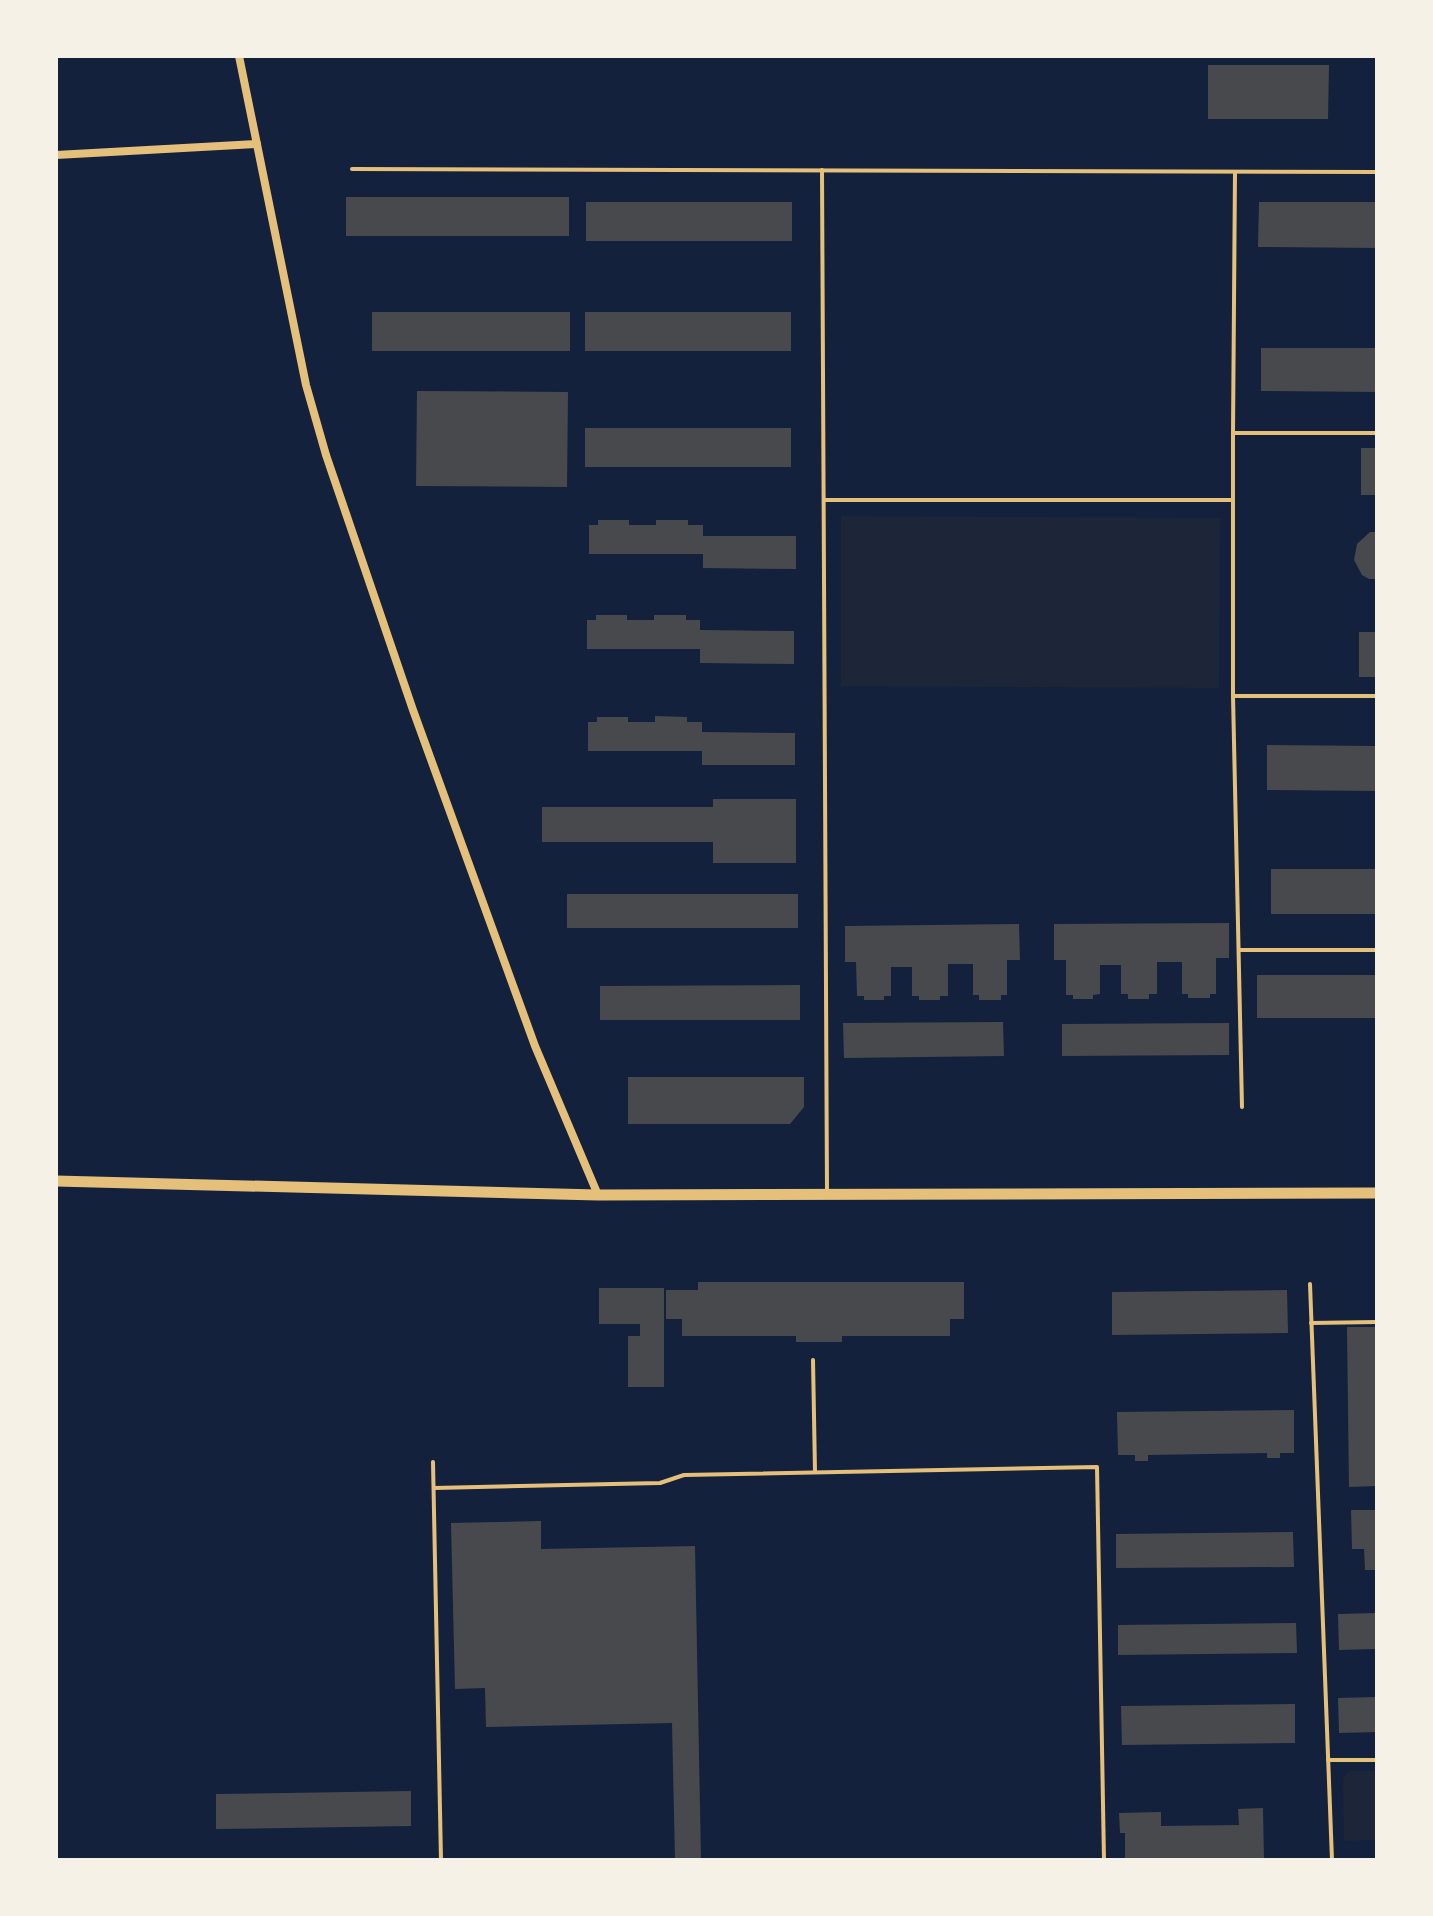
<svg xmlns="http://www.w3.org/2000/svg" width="1433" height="1916" viewBox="0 0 1433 1916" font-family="'PT Sans',sans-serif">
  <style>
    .green { fill: #1d2539 }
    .building { fill: #48494c }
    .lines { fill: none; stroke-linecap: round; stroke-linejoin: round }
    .service { stroke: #e5c07b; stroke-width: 4 }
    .minor { stroke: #e5c07b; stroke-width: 8 }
    .tertiary { stroke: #e5c07b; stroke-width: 11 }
  </style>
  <rect width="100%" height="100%" fill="#14213d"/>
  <g class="green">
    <polygon points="841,516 1220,518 1219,688 841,686"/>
    <polygon points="1349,1771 1377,1771 1377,1840 1344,1841 1343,1779"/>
  </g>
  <g class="building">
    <polygon points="1208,65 1329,65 1328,119 1208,119"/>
    <rect x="346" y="197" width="223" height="39"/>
    <rect x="586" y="202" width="206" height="39"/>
    <polygon points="1259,202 1377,202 1377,248 1258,247"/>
    <rect x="372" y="312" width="198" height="39"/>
    <rect x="585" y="312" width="206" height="39"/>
    <polygon points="1261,348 1377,348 1377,392 1261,391"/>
    <polygon points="417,391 568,392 567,487 416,486"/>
    <rect x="585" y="428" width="206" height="39"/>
    <rect x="1361" y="448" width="16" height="47"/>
    <polygon points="598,520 629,520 629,525 656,525 656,520 688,520 688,525 703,525 703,536 796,536 796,569 703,568 703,554 589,554 589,525 598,525"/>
    <polygon points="1370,532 1377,532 1377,579 1369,579 1362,575 1354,560 1357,544"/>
    <polygon points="596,615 627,615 627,620 654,620 654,615 686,615 686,620 700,620 700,630 794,631 794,664 700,663 700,649 587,649 587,620 596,620"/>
    <rect x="1359" y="632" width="18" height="45"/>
    <polygon points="655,716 687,717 687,722 702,722 702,732 795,733 795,765 702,765 702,751 588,751 588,722 597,722 597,717 628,717 628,722 655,722"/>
    <polygon points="1267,745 1377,746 1377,791 1267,790"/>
    <polygon points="713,799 796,799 796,863 713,863 713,842 542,842 542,807 713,807"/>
    <rect x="1271" y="869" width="106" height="45"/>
    <rect x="567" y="894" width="231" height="34"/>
    <polygon points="1229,923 1229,958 1216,958 1216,994 1210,994 1210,998 1188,998 1188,994 1182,994 1182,962 1157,962 1157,994 1149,994 1149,999 1128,999 1128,994 1121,994 1121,965 1100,965 1100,994 1093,995 1093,999 1073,999 1073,995 1066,995 1066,960 1054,960 1054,924"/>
    <polygon points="1019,924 1020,960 1007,960 1007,995 1001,995 1001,1000 979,1000 979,995 973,995 973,964 948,964 948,996 940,996 940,1000 919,1000 919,996 912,996 912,967 891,967 891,996 884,996 884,1000 864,1000 864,996 857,996 856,962 845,962 845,926"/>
    <rect x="1257" y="975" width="120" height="43"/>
    <polygon points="800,985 800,1020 600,1020 600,986"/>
    <polygon points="1003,1022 1004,1056 844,1058 843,1023"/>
    <polygon points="1229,1023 1229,1055 1062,1056 1062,1024"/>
    <polygon points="628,1077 804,1077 804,1107 790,1124 628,1124"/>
    <polygon points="698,1282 964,1282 964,1319 950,1319 950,1336 842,1336 842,1342 796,1342 796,1336 682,1336 682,1319 666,1319 666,1290 698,1290"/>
    <polygon points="599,1288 664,1288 664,1387 628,1387 628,1336 640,1336 640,1324 599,1324"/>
    <polygon points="1287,1290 1288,1333 1112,1335 1112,1292"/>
    <polygon points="1347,1327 1377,1327 1377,1368 1375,1368 1377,1486 1349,1487"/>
    <polygon points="1294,1410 1294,1453 1280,1453 1280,1458 1267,1458 1267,1453 1148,1455 1148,1461 1135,1461 1135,1455 1118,1455 1117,1412"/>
    <polygon points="1351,1510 1377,1510 1377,1570 1365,1570 1364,1549 1352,1549"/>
    <polygon points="541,1521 541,1549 695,1546 701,1860 675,1860 672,1723 486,1727 485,1688 455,1689 451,1523"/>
    <polygon points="1293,1532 1294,1567 1116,1568 1116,1534"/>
    <polygon points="1377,1613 1377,1649 1339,1650 1338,1614"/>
    <polygon points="1296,1623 1297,1653 1118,1655 1118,1625"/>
    <polygon points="1377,1697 1377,1732 1339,1733 1338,1698"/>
    <polygon points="1295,1704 1295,1743 1122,1745 1121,1706"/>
    <polygon points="411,1791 411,1826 216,1829 216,1794"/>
    <polygon points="1263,1808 1264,1860 1125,1860 1125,1833 1120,1833 1119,1813 1161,1812 1161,1826 1239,1825 1238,1809"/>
  </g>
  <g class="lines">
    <g class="service">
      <polyline points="352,169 1377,172"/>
      <polyline points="822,170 827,1192"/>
      <polyline points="1235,172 1233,433 1233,696 1242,1107"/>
      <polyline points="1233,433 1377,433"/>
      <polyline points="824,500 1233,500"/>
      <polyline points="1233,696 1377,696"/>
      <polyline points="1239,950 1377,950"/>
      <polyline points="1310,1284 1332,1860"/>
      <polyline points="1311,1323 1377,1322"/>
      <polyline points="813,1360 815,1472"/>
      <polyline points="433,1462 441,1860"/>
      <polyline points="434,1488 660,1483 684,1475 1097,1467 1104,1860"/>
      <polyline points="1328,1760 1377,1760"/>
    </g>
    <g class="minor">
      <polyline points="239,56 306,385 326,455 413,710 535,1046 598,1195"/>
      <polyline points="56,155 257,144"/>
    </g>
    <polyline class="tertiary" points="56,1181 598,1195 1377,1193"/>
  </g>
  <rect width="1433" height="1916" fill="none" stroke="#f6f1e7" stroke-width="116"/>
</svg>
